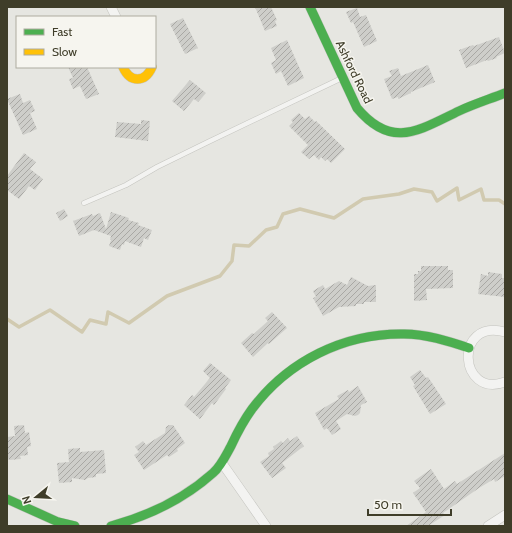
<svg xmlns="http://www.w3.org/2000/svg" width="512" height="533" viewBox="0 0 512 533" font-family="Cabin,sans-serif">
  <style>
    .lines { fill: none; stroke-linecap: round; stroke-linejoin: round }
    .stream { stroke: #d1cab0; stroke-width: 3.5 }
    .building { fill: url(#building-hatch) }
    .lane-casing { stroke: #c4c4bf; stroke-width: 5.5 }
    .street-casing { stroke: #c4c4bf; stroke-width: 10 }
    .fast-casing { stroke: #c4c4bf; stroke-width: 10 }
    .slow-casing { stroke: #c4c4bf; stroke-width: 10 }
    .lane { stroke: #f3f3f1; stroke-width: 4.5 }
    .street { stroke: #f3f3f1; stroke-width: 9 }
    .fast { stroke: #4caf50; stroke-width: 9 }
    .slow { stroke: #ffc107; stroke-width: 9 }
    .labels { text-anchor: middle; stroke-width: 3; stroke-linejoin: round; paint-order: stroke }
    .street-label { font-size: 12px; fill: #3f3d29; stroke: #f6f5ef }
  </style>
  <defs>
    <pattern id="building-hatch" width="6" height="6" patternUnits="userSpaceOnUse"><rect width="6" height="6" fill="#cececa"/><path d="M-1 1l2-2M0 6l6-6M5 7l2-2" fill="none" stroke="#a9a8a4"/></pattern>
  </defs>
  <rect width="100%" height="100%" fill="#e6e6e1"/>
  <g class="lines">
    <polyline class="stream" points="7,319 19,327 50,310 82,332 90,320 106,324 108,312 129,323 167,296 220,276 232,261 234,245 249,246 266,230 277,227 283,214 300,209 334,218 363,199 399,194 414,189 432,192 437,201 457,188 459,200 481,189 484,200 499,200 505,204"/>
  </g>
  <g class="building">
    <polygon points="255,7 271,7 277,20 275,21 277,26 265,31"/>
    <polygon points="357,8 360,17 366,15 377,41 364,47 353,22 351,23 346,12"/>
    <polygon points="183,18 198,48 185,54 170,24"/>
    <polygon points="499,37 505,53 496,57 497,58 488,61 487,60 466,68 459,50 473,45 474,46"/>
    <polygon points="287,40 304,78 288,86 281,71 276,74 271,63 276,60 271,48"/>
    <polygon points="428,65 435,82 411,92 411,93 398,99 398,97 392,99 384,79 392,76 389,71 398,68 401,76"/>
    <polygon points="68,67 87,67 99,94 86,99 80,86 73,89 69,79 73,78"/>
    <polygon points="190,80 206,93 198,102 194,99 184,111 172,101"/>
    <polygon points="20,94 23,103 30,100 35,111 30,113 37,129 23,135 7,99"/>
    <polygon points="299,113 305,119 309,116 315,122 316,121 345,149 331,163 327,159 325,161 321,157 319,160 314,155 309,159 301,152 308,145 289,126 293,122 291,120"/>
    <polygon points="141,120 150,121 148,141 115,137 117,122 141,124"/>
    <polygon points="24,153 36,162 30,169 43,179 35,190 29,186 19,199 7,190 7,176"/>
    <polygon points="64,209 68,216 60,221 56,213"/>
    <polygon points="111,212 129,218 128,220 139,223 138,225 152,230 148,240 144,238 141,247 125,241 124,245 122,244 120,250 109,246 111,240 110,240 111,236 94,230 79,236 73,221 92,214 93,216 100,213 106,229"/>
    <polygon points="421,266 448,266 448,270 453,270 453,288 426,289 427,300 414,301 414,274 418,274 418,271 421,271"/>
    <polygon points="488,272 502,274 502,278 505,278 505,297 478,294 481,274 488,276"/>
    <polygon points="351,277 368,286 376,285 376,302 364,302 364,304 356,304 356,306 339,307 323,316 313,298 316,297 313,291 323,285 325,289 339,281 347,285"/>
    <polygon points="272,312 287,328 269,344 268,343 253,357 241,343 252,333 254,334 268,321 265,318"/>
    <polygon points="210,363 231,380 225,388 226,389 214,405 212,403 200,419 184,405 192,395 194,397 210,378 203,371"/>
    <polygon points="420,370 426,378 428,377 446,404 430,414 413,386 415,385 410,377"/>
    <polygon points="358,386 367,402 361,405 360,413 358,415 355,416 347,414 336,421 341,429 332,435 327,428 324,430 315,413 339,399 337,396 348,390 349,392"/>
    <polygon points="24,425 25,433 29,432 31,446 27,447 28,455 20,456 21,459 9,460 8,458 7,458 7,437 15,436 14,426"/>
    <polygon points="169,425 173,425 185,443 177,449 178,451 169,457 167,455 144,470 134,455 139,452 135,447 143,441 146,445 165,433 166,427"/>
    <polygon points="297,436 304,446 282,463 286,468 272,478 260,462 269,456 268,453 274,449 273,447 281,441 283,443 288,438 290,441"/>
    <polygon points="80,448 80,452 104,450 106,473 96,474 96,477 88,478 85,480 72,478 72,482 59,483 57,463 69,462 68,449"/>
    <polygon points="505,453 505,476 495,482 494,479 479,488 443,513 445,515 428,526 406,526 426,512 413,493 420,488 414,481 431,469 444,489 455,481 457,484"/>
  </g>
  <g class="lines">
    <g class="lane-casing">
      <polyline id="lane" points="84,203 126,185 157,167 208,142 342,78"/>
    </g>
    <g class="street-casing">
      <g id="street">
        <polyline points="111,7 116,17"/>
        <path d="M505 332C453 318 459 399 505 382"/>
        <polyline points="222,463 266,526"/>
        <polyline points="488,526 505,515"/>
      </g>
    </g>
    <g class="fast-casing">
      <g id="fast">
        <path d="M310 7 357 108C392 150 419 130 459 111 474 104 490 99 505 93"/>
        <polyline points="7,499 58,522 75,526"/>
        <path d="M111 526C148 516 184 499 213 473 221 466 226 455 231 446 237 433 244 420 252 409 288 361 344 333 404 334 426 334 448 341 469 348"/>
      </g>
    </g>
    <g class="slow-casing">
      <path id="slow" d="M123 67C130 83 145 83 152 67"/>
    </g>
    <use href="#lane" class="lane"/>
    <use href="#street" class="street"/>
    <use href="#fast" class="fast"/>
    <use href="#slow" class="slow"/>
  </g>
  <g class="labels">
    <g class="street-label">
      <text transform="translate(354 72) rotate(64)" y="4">Ashford Road</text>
    </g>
  </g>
  <rect width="512" height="533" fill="none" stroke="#3f3d29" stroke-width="16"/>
  <rect x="16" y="16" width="140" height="52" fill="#f6f5ef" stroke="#adaba0"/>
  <rect x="24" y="29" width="20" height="6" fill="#4caf50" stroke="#adaba0"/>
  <text x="52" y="36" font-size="12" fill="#3f3d29">Fast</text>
  <rect x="24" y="49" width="20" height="6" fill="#ffc107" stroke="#adaba0"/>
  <text x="52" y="56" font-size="12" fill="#3f3d29">Slow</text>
  <g transform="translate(36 497) rotate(252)" stroke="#f6f5ef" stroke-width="3" paint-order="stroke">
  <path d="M0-3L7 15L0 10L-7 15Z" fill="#3f3d29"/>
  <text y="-6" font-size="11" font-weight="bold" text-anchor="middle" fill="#3f3d29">N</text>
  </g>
  <path d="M368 509v6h83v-6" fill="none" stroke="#3f3d29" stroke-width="2"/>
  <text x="374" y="509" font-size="12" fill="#3f3d29" stroke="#f6f5ef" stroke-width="3" paint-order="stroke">50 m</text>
</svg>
